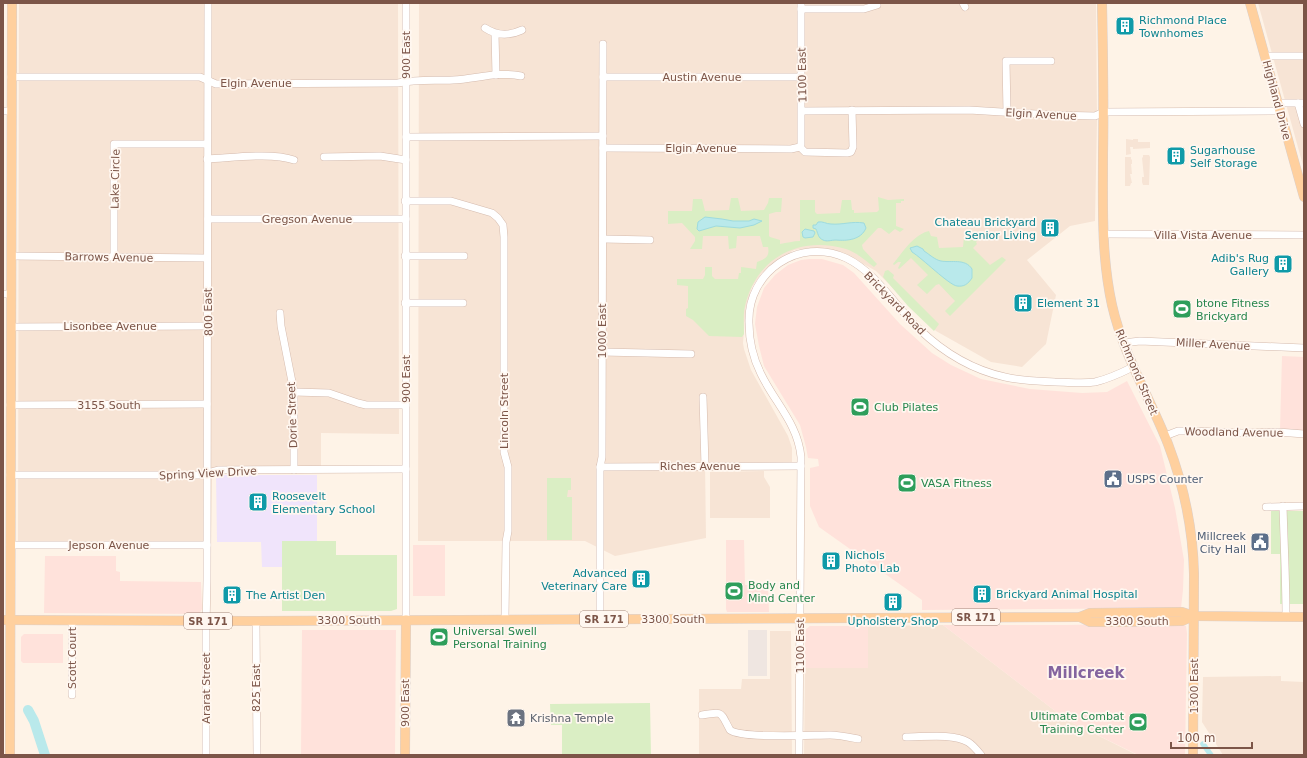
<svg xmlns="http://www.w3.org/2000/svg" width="1307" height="758" viewBox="0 0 1307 758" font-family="'DejaVu Sans',sans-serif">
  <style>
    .residential { fill: #f7e4d5 }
    .commercial { fill: #ffe2db }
    .industrial { fill: #efe6e1 }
    .education { fill: #f0e4fb }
    .green { fill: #daeec4 }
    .water { fill: #b9e9eb; stroke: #9edbde }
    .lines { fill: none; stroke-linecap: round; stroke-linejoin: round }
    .canal { stroke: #b9e9eb; stroke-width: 5.5 }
    .river { stroke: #b9e9eb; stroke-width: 10 }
    .minor-casing { stroke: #d5bbae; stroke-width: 8 }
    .major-casing { stroke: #dacfcc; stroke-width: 10 }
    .minor { stroke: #fff; stroke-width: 7 }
    .major { stroke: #ffd09e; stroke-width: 9 }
    .labels { text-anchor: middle; stroke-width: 3.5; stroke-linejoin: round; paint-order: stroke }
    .shield { fill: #fff7f0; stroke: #a3867a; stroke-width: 1 }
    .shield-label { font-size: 10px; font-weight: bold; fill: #7c5548 }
    .culture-label { font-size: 11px; fill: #0d838f; stroke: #fff7f0; text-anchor: start }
    .street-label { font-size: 11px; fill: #7c5548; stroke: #fff7f0 }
    .leisure-label { font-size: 11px; fill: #27864d; stroke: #fff7f0; text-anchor: start }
    .service-label { font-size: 11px; fill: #4e5e75; stroke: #fff7f0; text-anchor: start }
    .worship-label { font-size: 11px; fill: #5b616d; stroke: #fff7f0; text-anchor: start }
    .district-label { font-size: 15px; font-weight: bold; fill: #84649f; stroke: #fff7f0 }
  </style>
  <rect width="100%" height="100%" fill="#fef3e7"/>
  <g class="residential">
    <polygon points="19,3 398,3 399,434 321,433 321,469 212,469 211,541 18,542"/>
    <polygon points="419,3 1096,3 1097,120 1095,221 1070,226 1027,260 1056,295 1046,344 1022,367 991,362 936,331 876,271 844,253 825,248 808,248 794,250 769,266 761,274 752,287 746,306 743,343 744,349 751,370 788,436 792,448 792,463 705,462 706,538 615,556 585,541 418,541"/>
    <polygon points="1258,3 1304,3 1304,169"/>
    <polygon points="1126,139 1133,140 1133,139 1138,139 1138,142 1150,142 1150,148 1133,149 1133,147 1130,147 1131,154 1126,155"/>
    <polygon points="1143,155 1149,155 1150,157 1149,185 1143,185 1142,182 1142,177 1144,177 1142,158 1143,157"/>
    <polygon points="1125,157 1131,157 1131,159 1132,160 1132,164 1131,164 1132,174 1130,174 1132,183 1131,183 1130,186 1125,186"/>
    <polygon points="764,471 764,477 770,487 770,518 710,518 710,472"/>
    <polygon points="943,625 1067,720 1137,755 804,755 805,668 868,667 868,626"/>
    <polygon points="770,631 791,631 792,755 699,755 699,689 741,689 742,679 770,679"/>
    <polygon points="1281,676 1281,681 1304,682 1304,755 1223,755 1202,722 1203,677"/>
  </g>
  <g class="commercial">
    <polygon points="809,259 822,259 843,265 854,273 900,324 932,353 951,365 981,379 1030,389 1082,393 1107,392 1127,381 1160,446 1175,508 1184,560 1183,590 1181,608 922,610 922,600 819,527 810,506 810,468 819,466 818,459 808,458 806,447 800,425 764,366 759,346 755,324 757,307 764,288 775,275 788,265 801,260"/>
    <polygon points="1282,356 1304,357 1304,431 1280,430"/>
    <polygon points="726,540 744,540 745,585 768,585 769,612 727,612 726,609"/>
    <rect x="413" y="545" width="32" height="51"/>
    <polygon points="45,556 116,556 116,571 120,572 120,581 201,582 202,609 199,614 44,613"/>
    <polygon points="1181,623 1186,626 1187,633 1185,755 1136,754 1067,720 943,625 1066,625"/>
    <polygon points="810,626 868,626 868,668 805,668 805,630"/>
    <polygon points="302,630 396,630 395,755 301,755"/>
    <polygon points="24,634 63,634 63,663 23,663 21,661 21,637"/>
  </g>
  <rect class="industrial" x="748" y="630" width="19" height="46"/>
  <polygon class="education" points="216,475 317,475 317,541 282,541 282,567 262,567 261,542 217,542"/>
  <g class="green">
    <path d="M878 197 888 200 904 199V201H901V203H896V226L904 229 900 232 895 229 889 234 881 228H878L862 245 863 249 877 264 874 267C866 261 856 252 846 249 799 235 756 258 745 306 743 315 744 325 744 334L742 337 709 336 693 320 686 316V309L688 308V286L677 285V279H703L705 275V267H712V276L715 279H738L739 273H741V267L756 269 757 262C765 259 770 257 768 247H763L760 236H737L736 248 729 249 728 236H703L702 249H690L695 241V237L682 223 668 224V211H692L693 199H702L705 211 729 210 731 198H738L741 211 764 210 768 203 769 198H782L781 212H776L769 214V236L770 237 780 240V244C787 243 793 241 800 241V200H815V212L817 214 840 213 842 200H851L852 210H854V213L877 212 879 210Z"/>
    <path d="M929 231 931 236 937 237 939 248 963 247 964 237H978L980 238 976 242 977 244 973 248 990 265 1002 257 1006 260 950 316 945 311 955 301 939 284 936 285 927 294 917 285 928 275 911 258 899 269 898 268 901 262H898L894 265 893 264C902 253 914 234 929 231Z"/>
    <polygon points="888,270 894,275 893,278 939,324 934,331 908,306 883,277 885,271"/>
    <polygon points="547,478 571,478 571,490 568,490 567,497 572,497 572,540 547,540"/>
    <polygon points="1271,511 1304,511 1304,604 1280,604 1280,554 1271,554"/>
    <polygon points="282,541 336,541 336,555 397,555 397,609 391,611 282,611"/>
    <polygon points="650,703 651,755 562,755 562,725 551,725 550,704"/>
  </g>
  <g class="water">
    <polygon points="705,217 722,219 733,221 749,221 754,219 762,221 754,225 740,228 716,226 699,231 697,229 698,222"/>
    <path d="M818 222C823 221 826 224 831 224 842 225 852 221 864 223L866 228C861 240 847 241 836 240 831 240 827 242 823 240 818 238 818 233 816 229L813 228V225H816Z"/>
    <polygon points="805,229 814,231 815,233 813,237 805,238 803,237 802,232"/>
    <path d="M917 246 923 249 924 251C929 254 935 260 941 261 951 263 965 258 972 269V278C968 284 964 287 957 286 949 285 922 258 912 252L910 248Z"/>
  </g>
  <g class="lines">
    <polyline class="canal" points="1203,744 1211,755"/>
    <polyline class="river" points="28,710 34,721 45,755"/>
    <g class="minor-casing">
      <g id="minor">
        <polyline points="406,3 406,620"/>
        <polyline points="963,3 965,7"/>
        <polyline points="801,9 864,9 877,5 876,3"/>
        <path d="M485 28C497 36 509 36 522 30"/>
        <polyline points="495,34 496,75"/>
        <polyline points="1265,56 1304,56"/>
        <path d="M11 77H200L216 84 398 83C417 79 435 81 453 80 476 79 498 71 521 76"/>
        <polyline points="603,77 802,77"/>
        <polyline points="1278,103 1304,103"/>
        <polyline points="1298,103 1304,124"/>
        <polyline points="3,111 11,111"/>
        <polyline points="802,111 969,110 1052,115 1095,116 1104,112 1280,111"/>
        <polyline points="1007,112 1006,61 1051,61"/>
        <polyline points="406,137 603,136"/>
        <polyline points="800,147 801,145 801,3"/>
        <polyline points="800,147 805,152 847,153 851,152 853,147 852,110"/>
        <polyline points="603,148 791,149 800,147"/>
        <polyline points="324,157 380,156 406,160"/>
        <path d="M207 159C231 158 272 152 294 160"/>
        <polyline points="405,201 451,201 492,213 498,218 503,225 504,237 504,452 508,467 508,531 506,542 505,619"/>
        <polyline points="208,219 406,219"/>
        <polyline points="1103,234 1304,235"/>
        <polyline points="603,239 650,240"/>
        <polyline points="11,256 207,258"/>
        <polyline points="405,256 464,256"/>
        <polyline points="114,257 114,144 207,144"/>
        <polyline points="3,294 10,294"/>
        <polyline points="405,303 463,303"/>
        <polyline points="280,313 281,326 294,392 294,470"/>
        <polyline points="11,327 208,326"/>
        <polyline points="1123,343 1140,341 1304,348"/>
        <polyline points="602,352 691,354"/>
        <polyline points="294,392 329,393 358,403 366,405 406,405"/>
        <polyline points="703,397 705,466"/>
        <polyline points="10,405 207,404"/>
        <polyline points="1165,436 1178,431 1193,431 1242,433 1278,432 1304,434"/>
        <polyline points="600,467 801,466"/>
        <polyline points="10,475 200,475 218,470 406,469"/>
        <path d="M1283 506C1284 543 1286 580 1286 617"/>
        <polyline points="1266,507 1304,506"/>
        <polyline points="10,545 207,545"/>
        <polyline points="600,619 600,467 602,457 603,44"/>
        <polyline points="256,621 257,755"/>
        <polyline points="72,695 72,620"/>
        <path d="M702 715C724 711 720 712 730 730 742 739 811 735 830 735 839 735 848 737 858 739"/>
        <path d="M906 737C924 737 953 733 968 742 973 745 977 750 981 755"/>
        <polyline points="206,755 206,628 207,580 208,3"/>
        <path d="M799 755 801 457C798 424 775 403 761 374 753 358 749 340 749 323 747 272 799 236 846 258 877 273 895 306 919 329 943 352 973 370 1005 377 1022 381 1038 381 1055 382 1068 382 1082 384 1095 382 1108 379 1121 373 1133 367"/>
      </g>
    </g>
    <g class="major-casing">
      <g id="major">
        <path d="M1102 3C1103 53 1104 104 1103 154 1103 205 1101 255 1112 305 1123 354 1150 398 1168 444 1184 486 1193 530 1194 574L1193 755"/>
        <polyline points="1250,3 1304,197"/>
        <polyline points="1080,617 1090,622 1115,622 1182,621 1194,616"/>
        <polyline points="3,620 249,621 1080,617 1090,613 1182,612 1194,616 1304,617"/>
        <polyline points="10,755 12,3"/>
        <polyline points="405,755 406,620"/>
      </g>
    </g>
    <use href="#minor" class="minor"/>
    <use href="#major" class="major"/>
  </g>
  <defs>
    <g id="building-square" transform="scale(1)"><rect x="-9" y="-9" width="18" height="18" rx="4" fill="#0f9aa8" stroke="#fff7f0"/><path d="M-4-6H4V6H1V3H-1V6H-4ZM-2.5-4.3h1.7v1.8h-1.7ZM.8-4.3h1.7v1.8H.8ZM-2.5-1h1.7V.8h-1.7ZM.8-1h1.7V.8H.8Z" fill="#fff"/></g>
    <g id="stadium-square" transform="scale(1)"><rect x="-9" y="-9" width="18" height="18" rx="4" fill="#2e9e5b" stroke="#fff7f0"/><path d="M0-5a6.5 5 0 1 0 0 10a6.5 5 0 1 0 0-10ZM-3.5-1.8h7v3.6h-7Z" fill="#fff"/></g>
    <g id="civic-square" transform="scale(1)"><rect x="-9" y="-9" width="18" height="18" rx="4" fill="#5c6f8a" stroke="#fff7f0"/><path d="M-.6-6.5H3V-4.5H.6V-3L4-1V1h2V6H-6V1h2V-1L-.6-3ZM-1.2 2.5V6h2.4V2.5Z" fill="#fff"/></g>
    <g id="temple-square" transform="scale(1)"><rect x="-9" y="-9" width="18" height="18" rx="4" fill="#6b7280" stroke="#fff7f0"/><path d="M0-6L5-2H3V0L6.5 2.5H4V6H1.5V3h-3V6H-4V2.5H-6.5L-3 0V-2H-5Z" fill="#fff"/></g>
  </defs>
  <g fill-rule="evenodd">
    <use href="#building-square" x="1125" y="26"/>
    <use href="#building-square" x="1176" y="156"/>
    <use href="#building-square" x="1050" y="228"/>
    <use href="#building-square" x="1283" y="264"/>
    <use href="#building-square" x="1023" y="303"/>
    <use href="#stadium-square" x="1182" y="309"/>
    <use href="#stadium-square" x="860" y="407"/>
    <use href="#civic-square" x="1113" y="479"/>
    <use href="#stadium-square" x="907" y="483"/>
    <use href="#building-square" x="258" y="502"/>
    <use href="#civic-square" x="1260" y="542"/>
    <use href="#building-square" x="831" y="561"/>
    <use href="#building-square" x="641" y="579"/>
    <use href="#stadium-square" x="734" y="591"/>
    <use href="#building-square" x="982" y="594"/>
    <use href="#building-square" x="232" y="595"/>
    <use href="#building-square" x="893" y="602"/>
    <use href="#stadium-square" x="439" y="637"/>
    <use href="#temple-square" x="516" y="718"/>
    <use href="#stadium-square" x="1138" y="722"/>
  </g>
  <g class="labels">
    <g class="shield">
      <rect x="952" y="609" width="48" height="16" rx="3"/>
      <rect x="580" y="611" width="48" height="16" rx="3"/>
      <rect x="184" y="613" width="48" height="16" rx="3"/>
    </g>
    <g class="shield-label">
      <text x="976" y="621">SR 171</text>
      <text x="604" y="623">SR 171</text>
      <text x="208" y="625">SR 171</text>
    </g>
    <g class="culture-label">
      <text x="1139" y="24">Richmond Place<tspan x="1139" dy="13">Townhomes</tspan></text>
      <text x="1190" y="154">Sugarhouse<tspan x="1190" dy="13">Self Storage</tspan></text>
      <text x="1036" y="226" text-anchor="end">Chateau Brickyard<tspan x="1036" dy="13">Senior Living</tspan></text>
      <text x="1269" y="262" text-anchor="end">Adib's Rug<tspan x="1269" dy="13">Gallery</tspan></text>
      <text x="1037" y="307">Element 31</text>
      <text x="272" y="500">Roosevelt<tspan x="272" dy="13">Elementary School</tspan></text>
      <text x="845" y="559">Nichols<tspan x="845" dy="13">Photo Lab</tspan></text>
      <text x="627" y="577" text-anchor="end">Advanced<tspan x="627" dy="13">Veterinary Care</tspan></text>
      <text x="996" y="598">Brickyard Animal Hospital</text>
      <text x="246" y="599">The Artist Den</text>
      <text x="893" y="625" text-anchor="middle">Upholstery Shop</text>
    </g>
    <g class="street-label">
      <text transform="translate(406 55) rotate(-90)" y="4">900 East</text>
      <text transform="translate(802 75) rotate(-91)" y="4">1100 East</text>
      <text x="702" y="81">Austin Avenue</text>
      <text x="256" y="87">Elgin Avenue</text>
      <text transform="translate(1277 100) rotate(75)" y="4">Highland Drive</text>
      <text transform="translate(1041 114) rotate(3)" y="4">Elgin Avenue</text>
      <text x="701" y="152">Elgin Avenue</text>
      <text transform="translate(115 179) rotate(-89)" y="4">Lake Circle</text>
      <text x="307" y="223">Gregson Avenue</text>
      <text x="1203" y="239">Villa Vista Avenue</text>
      <text transform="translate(109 257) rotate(1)" y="4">Barrows Avenue</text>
      <text transform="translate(895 303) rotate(46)" y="4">Brickyard Road</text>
      <text transform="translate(208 312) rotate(-91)" y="4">800 East</text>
      <text x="110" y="330">Lisonbee Avenue</text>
      <text transform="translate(602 331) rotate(-90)" y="4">1000 East</text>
      <text transform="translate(1213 344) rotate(3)" y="4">Miller Avenue</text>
      <text transform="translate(1137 372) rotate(67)" y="4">Richmond Street</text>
      <text transform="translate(406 379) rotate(-90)" y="4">900 East</text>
      <text x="109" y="409">3155 South</text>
      <text transform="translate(504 411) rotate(-90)" y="4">Lincoln Street</text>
      <text transform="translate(292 415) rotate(-92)" y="4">Dorie Street</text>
      <text transform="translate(1234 432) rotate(1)" y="4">Woodland Avenue</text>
      <text x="700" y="470">Riches Avenue</text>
      <text transform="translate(208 473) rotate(-3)" y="4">Spring View Drive</text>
      <text x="109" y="549">Jepson Avenue</text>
      <text x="673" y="623">3300 South</text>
      <text x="349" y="624">3300 South</text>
      <text x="1137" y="625">3300 South</text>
      <text transform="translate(800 646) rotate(-90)" y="4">1100 East</text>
      <text transform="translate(72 658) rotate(-90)" y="4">Scott Court</text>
      <text transform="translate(1194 686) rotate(-90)" y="4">1300 East</text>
      <text transform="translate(206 688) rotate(-90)" y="4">Ararat Street</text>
      <text transform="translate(256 688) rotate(-90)" y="4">825 East</text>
      <text transform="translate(405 703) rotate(-90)" y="4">900 East</text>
    </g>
    <g class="leisure-label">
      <text x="1196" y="307">btone Fitness<tspan x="1196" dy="13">Brickyard</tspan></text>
      <text x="874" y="411">Club Pilates</text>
      <text x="921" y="487">VASA Fitness</text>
      <text x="748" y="589">Body and<tspan x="748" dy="13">Mind Center</tspan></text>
      <text x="453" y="635">Universal Swell<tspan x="453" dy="13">Personal Training</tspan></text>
      <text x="1124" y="720" text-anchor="end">Ultimate Combat<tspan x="1124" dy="13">Training Center</tspan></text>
    </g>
    <g class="service-label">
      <text x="1127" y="483">USPS Counter</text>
      <text x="1246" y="540" text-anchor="end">Millcreek<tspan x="1246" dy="13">City Hall</tspan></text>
    </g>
    <g class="worship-label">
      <text x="530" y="722">Krishna Temple</text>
    </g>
    <g class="district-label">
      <text x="1086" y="678">Millcreek</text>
    </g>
  </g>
  <rect width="1307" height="758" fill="none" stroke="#7c5548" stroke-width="8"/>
  <path d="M1171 742v6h81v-6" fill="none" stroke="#7c5548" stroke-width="2"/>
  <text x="1177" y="742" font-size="12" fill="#7c5548" stroke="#fff7f0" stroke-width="3" paint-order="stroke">100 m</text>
</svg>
